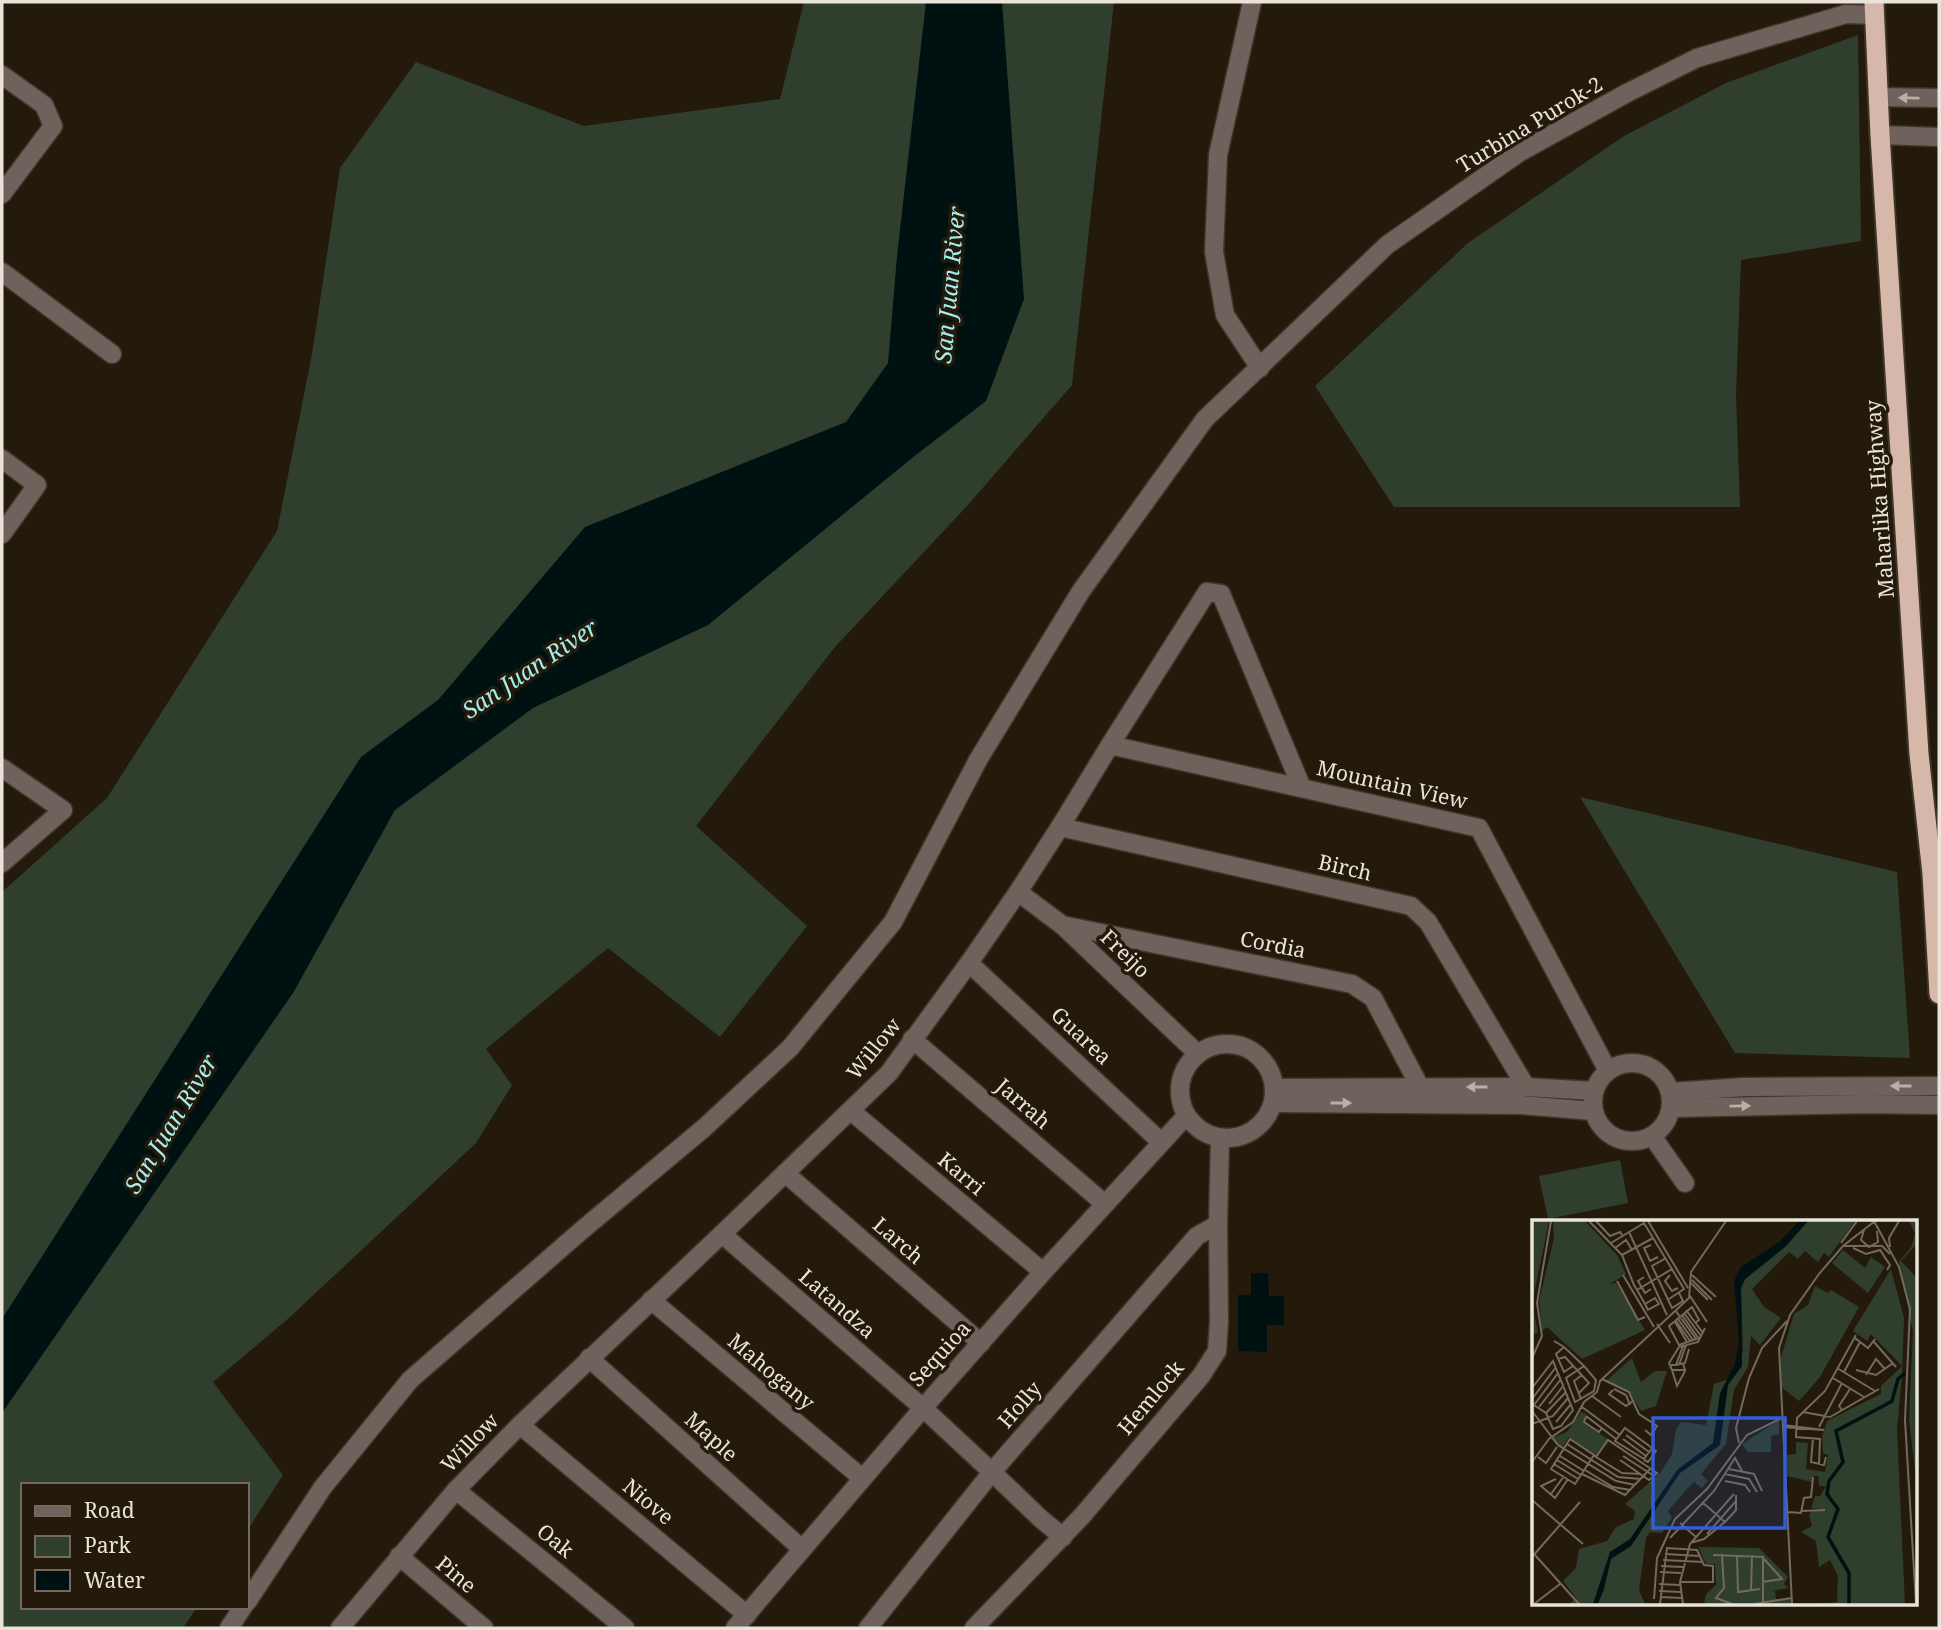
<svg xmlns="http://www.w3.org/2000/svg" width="1941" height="1630" viewBox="0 0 1941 1630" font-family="'Noto Serif',serif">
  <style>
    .green { fill: #303e2e }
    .water { fill: #011 }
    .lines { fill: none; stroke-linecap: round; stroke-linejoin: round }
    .minor-casing { stroke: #403628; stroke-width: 21 }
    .trunk-casing { stroke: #403628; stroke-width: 23 }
    .minor { stroke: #6f625c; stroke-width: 18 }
    .trunk { stroke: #d6b8aa; stroke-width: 19 }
    .oneway { fill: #b8afa7 }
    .labels { text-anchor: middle; stroke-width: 7; stroke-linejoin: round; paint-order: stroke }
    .street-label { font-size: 21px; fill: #e9e3d9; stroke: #241a0b }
    .water-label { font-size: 23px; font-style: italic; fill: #a4eded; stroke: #241a0b }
    .inset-river { fill: none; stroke: #011; stroke-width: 3.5 }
    .inset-road { fill: none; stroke: #736a5d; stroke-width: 2 }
    .view { fill: #315dd8; fill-opacity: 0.15; stroke: #315dd8; stroke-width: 3.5 }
    .inset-edge { fill: none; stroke: #e9e3d9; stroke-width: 3.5 }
  </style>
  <rect width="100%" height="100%" fill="#241a0b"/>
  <g class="green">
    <polygon points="804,2 1114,2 1072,385 967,506 835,647 696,826 807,926 720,1037 608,948 486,1049 512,1085 476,1143 290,1317 213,1382 283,1475 247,1531 247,1485 23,1485 23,1607 197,1607 183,1628 2,1628 2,892 107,798 277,531 312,354 340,168 416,62 584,126 780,99"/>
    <polygon points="1858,35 1861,241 1741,260 1736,393 1740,507 1394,507 1315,386 1468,243 1624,136 1726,83"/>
    <polygon points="1580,797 1897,872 1910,1058 1735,1053"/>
    <polygon points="1620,1160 1628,1203 1548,1219 1539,1176"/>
  </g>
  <g class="water">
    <polygon points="926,2 1002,2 1024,299 986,401 912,458 708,625 533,708 395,810 293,993 2,1413 2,1319 361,757 438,700 585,527 846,422 888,363 897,256"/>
    <polygon points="1251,1273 1268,1273 1269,1296 1284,1296 1284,1325 1267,1325 1267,1352 1238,1351 1238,1295 1251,1295"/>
  </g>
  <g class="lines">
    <g class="minor-casing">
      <g id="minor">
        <polyline points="1252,2 1218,155 1214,252 1225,315 1260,368"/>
        <polyline points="2,75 44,105 53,126 2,194"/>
        <polyline points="1878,97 1939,98"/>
        <polyline points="1880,135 1939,137"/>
        <polyline points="2,272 112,354"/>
        <polyline points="2,459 37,485 2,534"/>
        <polyline points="1110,745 1479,828 1608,1071"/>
        <polyline points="2,768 63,810 2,863"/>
        <polyline points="1060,827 1411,906 1428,922 1526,1087"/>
        <polyline points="1018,892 1062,925 1198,1054"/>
        <polyline points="1062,925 1352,984 1373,998 1420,1087"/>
        <polyline points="969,963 1161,1142"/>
        <polyline points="912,1039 1105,1204"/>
        <circle cx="1227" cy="1091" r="47"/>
        <circle cx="1632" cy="1102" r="39"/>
        <polyline points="1274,1088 1526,1087 1594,1091"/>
        <polyline points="1670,1092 1744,1087 1939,1086"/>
        <polyline points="1273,1103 1522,1105 1593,1111"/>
        <polyline points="1671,1108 1866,1104 1939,1105"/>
        <polyline points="851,1111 1043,1272"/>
        <polyline points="1652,1136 1685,1183"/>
        <polyline points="785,1173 981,1343"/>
        <polyline points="722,1234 923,1408 992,1472 1041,1519 1063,1537"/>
        <polyline points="651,1300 862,1478"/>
        <polyline points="589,1358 802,1549"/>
        <polyline points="520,1425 747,1615"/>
        <polyline points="456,1490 625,1628"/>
        <polyline points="399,1556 484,1628"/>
        <polyline points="247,1602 323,1487 410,1380 582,1230 704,1128 790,1048 893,922 978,760 1081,591 1205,419 1387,245 1520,152 1627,93 1697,58 1846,14 1874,15"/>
        <polyline points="229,1628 243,1607"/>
        <polyline points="340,1628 456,1490 520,1425 722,1234 889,1073 969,963 1018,892 1060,827 1110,745 1207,592 1221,594 1302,788"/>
        <polyline points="735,1628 923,1408 1043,1272 1186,1116"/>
        <polyline points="868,1628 992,1472 1197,1236 1218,1224"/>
        <polyline points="974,1628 1082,1516 1201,1376 1217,1351 1219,1322 1218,1224 1220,1138"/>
      </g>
    </g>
    <g class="trunk-casing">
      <polyline id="trunk" points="1874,2 1880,135 1919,754 1932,874 1939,994"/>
    </g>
    <use href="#minor" class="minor"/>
    <use href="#trunk" class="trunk"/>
  </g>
  <defs><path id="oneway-solid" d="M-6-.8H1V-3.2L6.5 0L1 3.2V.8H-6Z" transform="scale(1.75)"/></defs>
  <g class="oneway">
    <use href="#oneway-solid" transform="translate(1909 98) rotate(-179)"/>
    <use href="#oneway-solid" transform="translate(1901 1086) rotate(-180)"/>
    <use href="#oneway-solid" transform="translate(1477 1087) rotate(180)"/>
    <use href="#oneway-solid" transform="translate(1341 1103)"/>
    <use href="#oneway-solid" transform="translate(1740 1106) rotate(-1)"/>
  </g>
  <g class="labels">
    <g class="street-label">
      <text transform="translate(1530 125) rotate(-31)" y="7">Turbina Purok-2</text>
      <text transform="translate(1880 499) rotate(-94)" y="7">Maharlika Highway</text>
      <text transform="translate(1392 785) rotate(13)" y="7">Mountain View</text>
      <text transform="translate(1345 868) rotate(13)" y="7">Birch</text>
      <text transform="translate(1273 945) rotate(11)" y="7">Cordia</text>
      <text transform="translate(1125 954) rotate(44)" y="7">Freijo</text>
      <text transform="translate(1081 1036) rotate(43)" y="7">Guarea</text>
      <text transform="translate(874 1049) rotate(-51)" y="7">Willow</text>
      <text transform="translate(1023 1104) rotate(41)" y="7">Jarrah</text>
      <text transform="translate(961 1174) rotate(40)" y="7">Karri</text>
      <text transform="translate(898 1241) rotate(41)" y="7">Larch</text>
      <text transform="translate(837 1304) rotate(41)" y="7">Latandza</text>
      <text transform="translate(940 1354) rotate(-48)" y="7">Sequioa</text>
      <text transform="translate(771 1372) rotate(40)" y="7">Mahogany</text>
      <text transform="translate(1151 1398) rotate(-50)" y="7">Hemlock</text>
      <text transform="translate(1020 1405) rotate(-49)" y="7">Holly</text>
      <text transform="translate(711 1437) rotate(42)" y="7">Maple</text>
      <text transform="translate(470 1443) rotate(-46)" y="7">Willow</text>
      <text transform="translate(648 1502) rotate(40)" y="7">Niove</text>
      <text transform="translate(555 1541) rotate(39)" y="7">Oak</text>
      <text transform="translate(456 1575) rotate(40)" y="7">Pine</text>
    </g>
    <g class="water-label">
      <text transform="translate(950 285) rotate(-85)" y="8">San Juan River</text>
      <text transform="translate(530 669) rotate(-34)" y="8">San Juan River</text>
      <text transform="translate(171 1124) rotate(-59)" y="8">San Juan River</text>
    </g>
  </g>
  <g transform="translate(1532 1220)">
    <rect width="385" height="385" fill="#241a0b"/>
    <path d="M0 1H17L0 84 6 113 0 114ZM21 1H53L85 35 94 54 78 64 84 63 113 110 50 139 15 107 10 111 7 81 22 18ZM276 1H323L297 37 292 33 286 42 273 31 266 39 257 32 220 69 232 87 249 98 228 125 219 116 216 147 202 170 194 224 169 254 176 261 170 268 162 262 155 269 136 291 140 298 130 313 118 312 114 318 107 370 113 384H37L44 378 31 361 44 348 47 329 75 321 84 307 102 299 103 291 93 284 129 252 140 234 144 209 149 202 174 205 182 164 201 158 211 131 209 68 213 59 253 27ZM377 1H385V24L369 41 385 58V269L377 199 381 112 367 42 380 26 383 13ZM311 30 333 48 339 37 353 47 336 73 300 43ZM359 49 372 98 370 155 365 210 373 384H285L305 382 306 356 298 340 287 347 284 321 269 312 280 306 277 295 280 291 295 290 279 288 283 276H288L294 266H287L286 256H281L280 262 255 256 253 235 264 234V222L276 223 274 249 293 252 296 235 291 233 290 217 295 201 349 174V166L370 146 339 114 335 121 321 111ZM283 66 296 73 299 70 327 87 288 157 267 181 249 167V137L262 94 276 85ZM100 138 109 162 123 151H135L124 186 109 191 97 171 74 161ZM49 192 54 194 51 203 76 219 64 235 37 217 30 228 19 218 35 212ZM247 200V214L239 216V232H216L210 224ZM166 327 227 328 256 357 252 364 257 368 238 371H243L244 379 258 378 259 384H172L174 374 184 365 183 344H174Z" fill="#303e2e"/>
    <path d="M267 1H276L253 27 213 59 209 68 210 146 196 165 188 225 148 253 99 326 79 339 72 369 66 384H61L78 332 98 319 146 249 181 223 188 173 203 144 207 121 202 61 209 47 247 22Z" fill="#011"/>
    <path class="inset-river" d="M353 185 360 181 366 159 373 153M317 384V353L296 317 306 289 295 274 297 261 311 242 304 211 353 185"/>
    <path class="inset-road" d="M57 1 90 35 102 65 105 70 113 84 116 90 127 84 123 78 113 84M64 1 78 16 88 12 90 15M116 1 156 68M342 1 367 47 378 89 373 200 384 384M332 10 329 20 337 27 346 22 345 11M97 12 135 95M79 23 112 3 152 69 137 79M309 23 325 1M119 25 112 28 118 41 126 37M312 26H350L358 34M358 27 357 18 367 1M83 28 94 20 100 30M321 28 334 34 348 30 358 45 355 50M90 35 121 18M134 38 120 46 140 88 151 81 147 73M91 55 122 107M138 55 133 61 140 71 146 68M160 55 184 77M112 57 106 61 113 73 119 69M160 60 180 80M85 61 106 100 113 97M159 63 176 80M105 70 140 49M158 76 175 102M143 90 165 120M154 90 171 113M152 93 169 116M150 95 167 119M146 99 161 120M144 101 158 121M143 102 155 122M163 103 167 100 160 87 137 106 147 125 164 119M125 104 138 123M323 118 336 128 343 119M22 121 32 127 52 146 64 160 62 171 43 182 34 158 52 146M342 122 364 147M32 127 24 134 32 152 41 146M0 138 10 116 5 83 19 1M26 139 33 137 57 163 47 173M151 144 153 150V151L145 166 140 150H153M139 145H144L151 126M144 145 153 143 157 129M147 145 154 125M305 148 343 171M140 150 137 143 147 127 166 122 173 108M324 150 344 155 361 143M312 152 328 122M334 155 344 139 353 149M301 158 332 177M70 159 97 172 101 181 94 186 77 174 81 170M0 168 21 141 41 190 29 206 21 209 14 193 0 184M82 169 94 175 98 185M60 176 89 197M0 179 24 147M49 179 42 161 50 155M101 181 107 194 125 206 119 215 113 210M17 184 32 165M2 185 26 153M7 187 29 159M50 187 88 215M310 190 307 186 318 169M0 191 26 225 84 261 103 265M271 192 298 197 347 169M14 193 34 172M54 196 84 219M54 197 52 202 67 212 70 208M24 202 39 184M0 204 21 196 36 178M250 207 292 210 251 205M287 207 310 163M93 208 120 228 112 239 83 221ZM94 215 117 232M281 218 279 242 292 245 294 237M91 219 114 236M207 223 204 208 217 158 230 128 255 101M35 224 86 257 109 259M62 235 43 264 19 249 38 219 62 235 64 237 90 253 109 254M28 236 52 251M91 236 122 256M6 237 14 243 25 227M64 237 76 220 125 253 117 260 88 240M25 240 49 255M112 240 116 242 124 231 120 228M0 242 17 219 41 202 52 182 65 172 68 161 157 78 159 52 194 1M22 244 46 259M287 244 288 219 264 217 265 198 293 171 324 115M197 249 222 254 230 271M53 250 81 267 98 270M50 254 93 275 118 249M193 254 217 259 225 272M24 259 9 266 23 278 36 259M193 261 213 265 218 272M19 274 32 256M0 280 51 324M170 282 193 302M269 291 293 290M256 292 269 293 272 278 279 277 281 257M148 303 164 317M175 314 204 281M138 318 182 271 203 238 210 251M158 323 172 319 193 302 204 290V275M133 334 168 336M190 334 192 368 184 378 200 384M3 335 47 384M181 335 231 337V384M205 335 206 372 228 369M0 337 48 282M131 340 171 342M129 346 151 347M128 352 149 353M230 362 250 359 232 339M127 364 148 365M127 371 149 372M219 371 220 335M128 377 150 378M122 379 125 338 143 299 175 269 215 215 248 199M2 384 28 364M128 384 135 328 165 330 172 345 181 346V362H148M151 384 148 362 158 324 202 274M223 384 259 378M260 384 247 128 258 95 287 54 311 26 343 1"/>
    <path class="view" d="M121 198H253V308H121Z"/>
    <rect width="385" height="385" class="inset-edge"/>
  </g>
  <rect width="1941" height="1630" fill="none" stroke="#e9e3d9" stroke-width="7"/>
  <rect x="21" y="1483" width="228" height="126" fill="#241a0b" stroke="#736a5d" stroke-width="2"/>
  <rect x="35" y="1506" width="35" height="10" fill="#6f625c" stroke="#736a5d" stroke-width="2"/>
  <text x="84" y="1518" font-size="21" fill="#e9e3d9">Road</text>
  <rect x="35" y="1536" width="35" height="21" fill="#303e2e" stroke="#736a5d" stroke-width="2"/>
  <text x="84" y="1553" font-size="21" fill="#e9e3d9">Park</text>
  <rect x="35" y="1570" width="35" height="21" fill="#001111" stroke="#736a5d" stroke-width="2"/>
  <text x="84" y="1588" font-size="21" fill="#e9e3d9">Water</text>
</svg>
